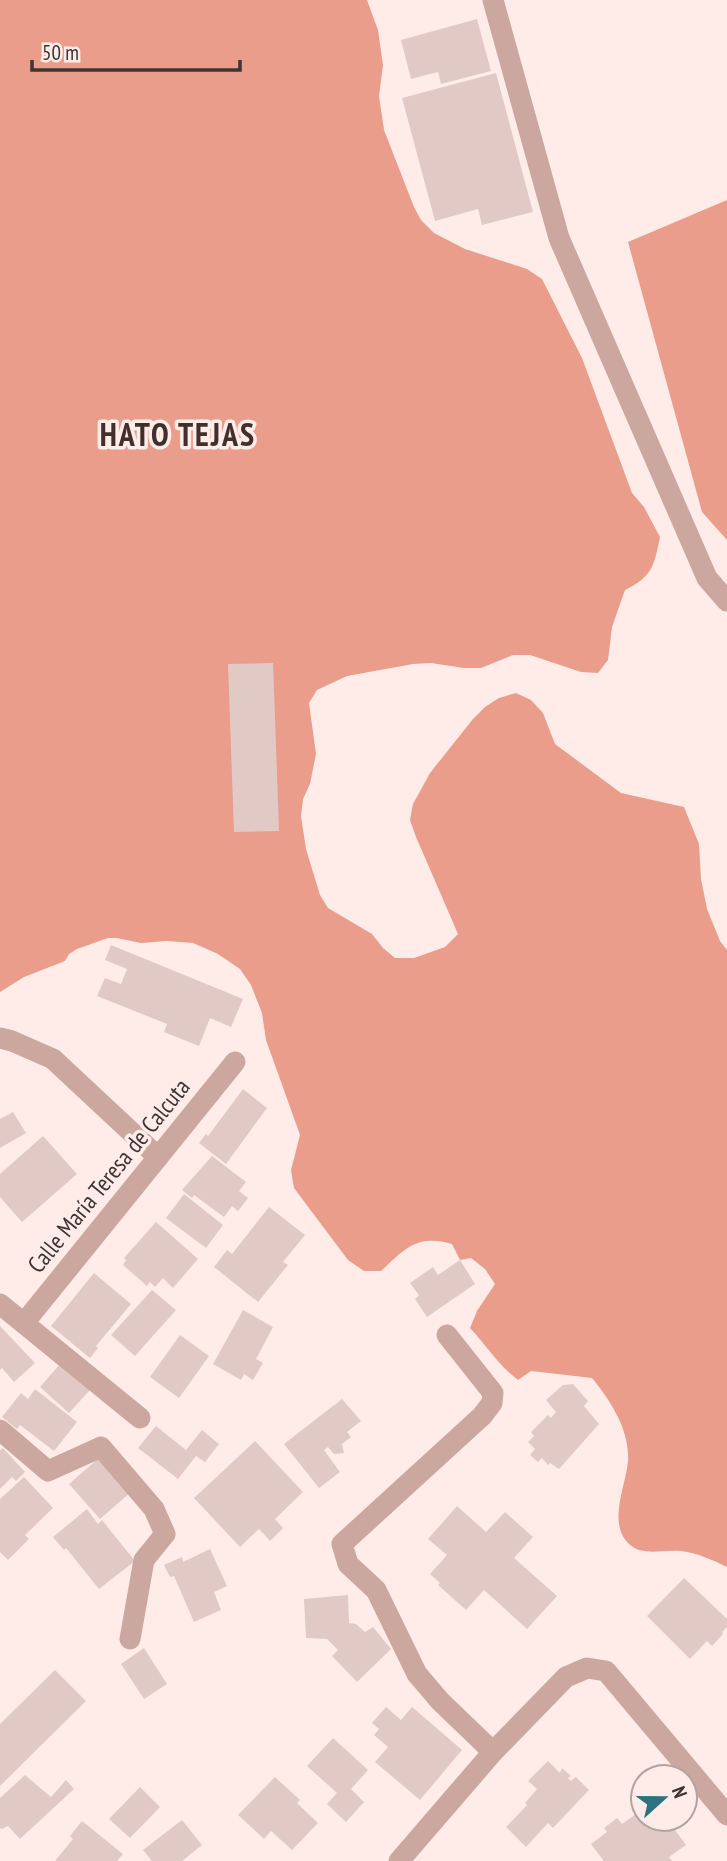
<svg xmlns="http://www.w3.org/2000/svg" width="727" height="1861" viewBox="0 0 727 1861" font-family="'PT Sans Narrow',sans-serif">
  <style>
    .forest { fill: #eb9d8c }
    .building { fill: #e1cac5 }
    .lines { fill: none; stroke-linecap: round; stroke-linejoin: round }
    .street { stroke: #cba79f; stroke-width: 21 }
    .labels { text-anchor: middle; stroke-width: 7; stroke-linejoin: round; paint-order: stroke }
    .street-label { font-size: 24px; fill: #3e3533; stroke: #ffece8 }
    .district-label { font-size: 32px; font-weight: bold; letter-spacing: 2px; fill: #402f2b; stroke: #ffece8 }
  </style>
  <rect width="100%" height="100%" fill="#ffece8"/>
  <g class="forest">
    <path d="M0 0H367L378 30 383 65 379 96 384 130 414 207 421 220 434 233 465 249 527 269 542 279 582 358 632 493 644 507 660 537C654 566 653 576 625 590L612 627 608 660 598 673 581 672 530 655H513L481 668H464L431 663 413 664 347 676 317 690 309 703 316 754 310 784 303 799 301 816 306 849 320 895 328 908 372 934 383 948 395 958H414L445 947 458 934 416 837 410 820 413 804 430 773 473 719 485 707 499 698 516 693 531 700 543 713 555 744 621 793 684 807 699 844 701 879 707 909 720 941 727 950V1567C713 1560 697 1553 681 1551 663 1549 643 1557 629 1544 607 1523 626 1486 628 1461 630 1430 610 1400 592 1378L531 1371 518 1380C499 1366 486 1345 470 1328L477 1311 495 1284 485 1269 471 1258 460 1260 452 1244C417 1234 406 1248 381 1271H364L348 1260 294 1188 291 1170 300 1135 266 1040 262 1013 251 985 240 969 218 954 193 943 167 941 141 943 117 938H108L77 949 69 954 65 961 24 977 0 992Z"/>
    <polygon points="727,200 727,540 702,512 628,242"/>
  </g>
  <g class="building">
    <polygon points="477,19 491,71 441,84 438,72 411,79 401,40"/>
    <polygon points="496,73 533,212 482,225 478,209 435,221 402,98"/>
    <polygon points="273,663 279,831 234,832 228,664"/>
    <polygon points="111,945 243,999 231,1027 210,1018 199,1046 164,1032 167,1024 97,996 105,978 121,984 127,969 105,960"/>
    <polygon points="243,1089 267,1108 226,1164 199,1143 206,1134 208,1136"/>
    <polygon points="13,1112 26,1133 0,1148 0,1119"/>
    <polygon points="43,1136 77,1174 22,1222 0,1197 0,1174"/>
    <polygon points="212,1156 246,1182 239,1191 248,1198 238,1211 232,1206 224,1217 194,1195 192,1198 182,1190"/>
    <polygon points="184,1194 223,1225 206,1248 166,1218"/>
    <polygon points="269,1207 305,1235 283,1262 288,1265 258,1302 214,1267 227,1250 232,1254"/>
    <polygon points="156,1222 198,1259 173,1288 163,1278 155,1287 150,1282 147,1286 123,1265 126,1260 124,1258"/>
    <polygon points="460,1260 475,1284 427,1317 415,1299 419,1295 410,1283 433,1267 438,1275"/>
    <polygon points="94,1273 131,1304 96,1346 98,1348 90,1358 51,1326"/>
    <polygon points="152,1290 176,1310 135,1356 111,1335"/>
    <polygon points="243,1310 273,1327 256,1359 263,1363 253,1380 244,1374 241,1380 213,1364"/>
    <polygon points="0,1326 35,1363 14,1382 2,1368 0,1370"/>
    <polygon points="180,1335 209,1356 179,1398 150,1377"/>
    <polygon points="60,1364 90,1390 69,1413 40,1387"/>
    <polygon points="573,1384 588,1401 584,1406 599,1424 559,1469 550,1463 548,1465 542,1458 538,1462 530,1455 535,1449 528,1442 534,1436 531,1432 548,1415 551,1418 556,1412 546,1400 563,1385"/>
    <polygon points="35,1389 77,1422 54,1451 20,1425 17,1429 2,1417 21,1393 28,1399"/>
    <polygon points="342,1399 361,1421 347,1432 351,1437 342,1444 344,1453 334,1454 328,1447 324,1450 340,1472 319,1488 284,1444"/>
    <polygon points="156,1426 186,1450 202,1430 219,1444 205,1462 196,1456 178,1479 138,1448"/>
    <polygon points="255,1441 303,1492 275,1519 283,1528 270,1541 259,1529 240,1547 194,1498"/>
    <polygon points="3,1448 25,1472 16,1481 12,1477 0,1489 0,1450"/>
    <polygon points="100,1457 131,1492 100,1519 69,1484"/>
    <polygon points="24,1477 53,1508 25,1535 29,1539 8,1560 0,1552 0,1499"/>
    <polygon points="457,1506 486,1532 505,1512 533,1537 514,1558 557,1596 527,1629 484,1590 466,1610 438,1585 440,1583 430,1574 447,1555 428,1539"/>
    <polygon points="87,1509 98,1524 102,1520 135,1561 99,1589 66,1548 64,1550 53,1537"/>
    <polygon points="210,1549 227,1586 214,1592 221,1610 194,1622 174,1576 170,1577 164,1565 182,1557 183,1562"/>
    <polygon points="684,1578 727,1619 727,1627 722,1632 723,1634 712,1646 707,1641 690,1659 647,1616"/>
    <polygon points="348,1595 349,1623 356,1624 365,1632 373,1627 391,1649 357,1682 332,1656 338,1650 327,1639 306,1638 304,1599"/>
    <polygon points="144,1648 167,1684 144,1699 121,1664"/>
    <polygon points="55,1670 86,1701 0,1786 0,1724"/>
    <polygon points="386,1707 401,1720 412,1707 462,1750 420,1800 375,1762 388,1747 374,1735 379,1729 372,1723"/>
    <polygon points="333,1738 368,1770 351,1789 364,1802 346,1822 327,1804 337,1793 307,1766"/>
    <polygon points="548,1761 560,1773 562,1768 571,1776 568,1778 571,1781 576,1777 589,1790 553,1828 548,1823 526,1847 506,1827 527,1805 525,1803 537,1789 528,1781"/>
    <polygon points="25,1775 51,1797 66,1780 74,1789 20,1839 8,1826 2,1829 0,1828 0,1798"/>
    <polygon points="275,1777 300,1800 297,1803 318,1823 292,1850 271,1831 264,1839 238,1815"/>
    <polygon points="140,1787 160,1807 130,1838 109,1819"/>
    <polygon points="643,1809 643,1819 657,1819 663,1827 669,1822 686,1845 669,1857 672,1861 604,1861 591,1844 607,1832 604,1828 617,1818 622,1824"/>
    <polygon points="182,1820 202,1845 182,1861 152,1861 143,1850"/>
    <polygon points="82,1821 123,1854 117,1861 55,1861 73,1839 70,1836"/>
  </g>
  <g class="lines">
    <g class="street">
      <polyline points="493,0 559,238 707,578 727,601"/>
      <polyline points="0,1038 12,1041 53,1059 158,1157"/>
      <polyline points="0,1304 140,1418"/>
      <polyline points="24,1323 235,1062"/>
      <polyline points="447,1335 493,1393 492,1403 482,1416 342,1544 348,1564 376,1590 417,1674 440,1701 493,1752"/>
      <polyline points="0,1430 48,1471 101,1447 154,1509 165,1534 144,1560 130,1639"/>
      <polyline points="399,1861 493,1752 566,1677 587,1668 606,1671 727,1815"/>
    </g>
  </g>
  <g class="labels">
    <g class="street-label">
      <text transform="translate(109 1176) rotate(-51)" y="8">Calle María Teresa de Calcuta</text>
    </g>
    <g class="district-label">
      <text x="178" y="446">HATO TEJAS</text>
    </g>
  </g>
  <g transform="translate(664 1798) rotate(69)"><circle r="33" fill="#ffece8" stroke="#b2a3a0" stroke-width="2"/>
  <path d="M0-5L12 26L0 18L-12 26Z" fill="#2c7380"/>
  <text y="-10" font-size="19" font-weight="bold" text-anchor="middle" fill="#3e3533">N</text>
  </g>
  <path d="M32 60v10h208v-10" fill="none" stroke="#3e3533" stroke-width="3.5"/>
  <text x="42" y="60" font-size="21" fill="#3e3533" stroke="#ffece8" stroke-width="5" paint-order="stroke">50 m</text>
</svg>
